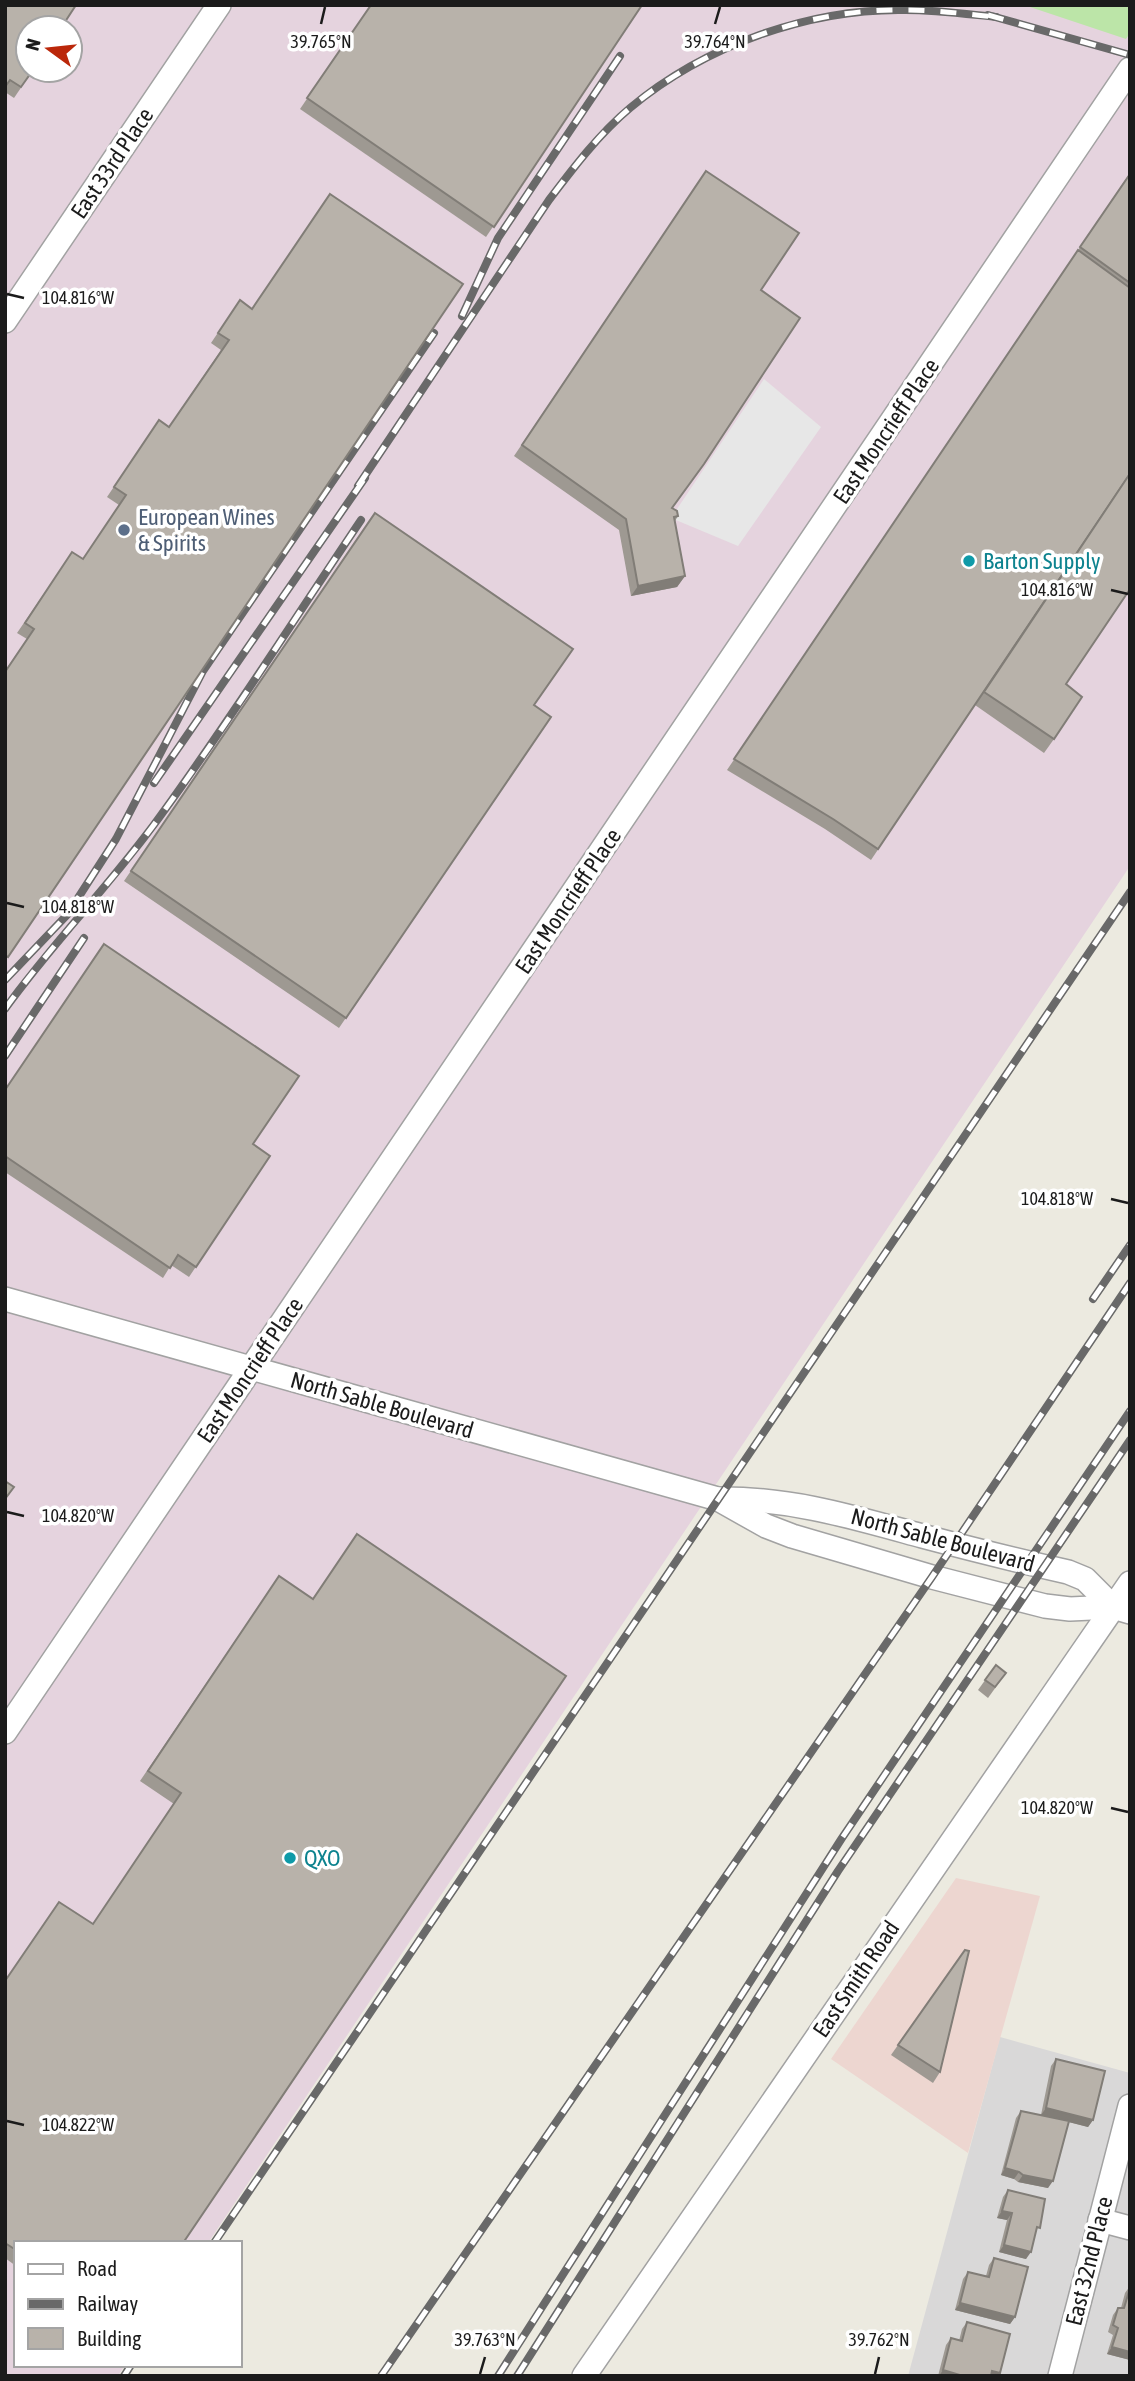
<svg xmlns="http://www.w3.org/2000/svg" width="1135" height="2381" viewBox="0 0 1135 2381" font-family="'Asap Condensed',sans-serif">
  <style>
    .residential { fill: #d9d8d8 }
    .commercial { fill: #edd6d0 }
    .industrial { fill: #e5d3de; fill-rule: evenodd }
    .grass { fill: #bce5a8 }
    .parking { fill: #e7e7e7 }
    .lines { fill: none; stroke-linecap: round; stroke-linejoin: round }
    .minor-casing { stroke: #a2a2a2; stroke-width: 26 }
    .minor { stroke: #fff; stroke-width: 23 }
    .rail-casing { stroke: #696969; stroke-width: 8 }
    .rail { stroke: #fff; stroke-width: 5; stroke-dasharray: 16; stroke-linecap: butt }
    .wall { fill: #9e9992 }
    .shaded-wall { fill: #817d77 }
    .building { fill: #b8b2aa; stroke: #817d77; stroke-width: 2 }
    .ticks { fill: none; stroke: #1b1b1b; stroke-width: 2.5 }
    .service-dot { fill: #5c6f8a; stroke: #fff; stroke-width: 2.5 }
    .culture-dot { fill: #0f9aa8; stroke: #fff; stroke-width: 2.5 }
    .labels { text-anchor: middle; stroke-width: 7; stroke-linejoin: round; paint-order: stroke }
    .street-label { font-size: 23px; fill: #1b1b1b; stroke: #fff }
    .service-label { font-size: 23px; fill: #4e5e75; stroke: #fff; text-anchor: start }
    .culture-label { font-size: 23px; fill: #0d838f; stroke: #fff; text-anchor: start }
    .ticks-label { font-size: 18px; text-anchor: middle; fill: #1b1b1b; stroke: #fff; stroke-width: 7; stroke-linejoin: round; paint-order: stroke }
  </style>
  <rect width="100%" height="100%" fill="#eceae0"/>
  <polygon class="residential" points="1000,2037 1130,2073 1130,2376 908,2376"/>
  <polygon class="commercial" points="956,1878 1040,1896 968,2153 831,2059"/>
  <path class="industrial" d="M5 5H1130V866L208 2243H16V2365H125L118 2376H5ZM28 28H70V70H28Z"/>
  <polygon class="grass" points="1024,5 1130,5 1130,33 1126,39"/>
  <polygon class="parking" points="764,379 821,427 738,546 671,518"/>
  <g class="lines">
    <g class="minor-casing">
      <g id="minor">
        <polyline points="5,321 219,5"/>
        <polyline points="5,1299 718,1499 766,1526 792,1536 932,1577 1045,1606 1070,1609 1113,1607 1130,1612"/>
        <path d="M718 1499C791 1498 853 1517 922 1536 971 1549 1019 1561 1068 1572L1085 1579 1113 1607"/>
        <polyline points="5,1732 1130,69"/>
        <polyline points="1100,2220 1130,2228"/>
        <polyline points="584,2376 1130,1583"/>
        <polyline points="1060,2376 1130,2106"/>
      </g>
    </g>
    <use href="#minor" class="minor"/>
    <g class="rail-casing">
      <g id="rail">
        <polyline points="988,15 1130,55"/>
        <polyline points="462,316 498,238 620,56"/>
        <path d="M358 486 549 200C574 167 599 134 630 108 704 46 809 8 906 10 936 10 966 14 996 17"/>
        <polyline points="154,783 365,478"/>
        <polyline points="5,980 67,915 116,839 203,671 434,333"/>
        <path d="M5 1009C54 941 113 882 161 815 231 719 295 618 361 520"/>
        <polyline points="5,1056 84,938"/>
        <polyline points="1093,1299 1130,1245"/>
        <polyline points="214,2243 1130,892"/>
        <polyline points="124,2376 131,2365"/>
        <polyline points="381,2376 932,1577 1130,1283"/>
        <polyline points="498,2376 842,1838 1130,1411"/>
        <polyline points="517,2376 838,1871 1130,1440"/>
      </g>
    </g>
    <use href="#rail" class="rail"/>
  </g>
  <g class="wall">
    <polygon points="5,5 33,70 14,98 5,92"/>
    <polygon points="371,5 642,5 486,237 300,109"/>
    <polygon points="706,171 761,290 672,508 678,516 675,521 685,576 677,587 631,596 619,530 514,456"/>
    <polygon points="1130,173 1130,474 1066,684 1054,739 1044,753 975,705 871,860 825,829 727,770"/>
    <polygon points="463,284 5,961 5,671 27,639 17,633 65,563 83,559 119,505 107,497 159,420 169,427 221,350 211,343 240,300 252,309"/>
    <polygon points="375,513 534,705 551,717 339,1028 124,881"/>
    <polygon points="5,1090 253,1144 270,1156 189,1277 171,1265 163,1278 5,1172"/>
    <polygon points="272,1586 16,2243 16,2266 5,2258 5,1981 93,1924 174,1804 140,1781"/>
    <polygon points="996,1665 1006,1673 988,1698 978,1690"/>
    <polygon points="965,1950 940,2072 933,2083 891,2055"/>
    <polygon points="1056,2059 1093,2120 1088,2127 1069,2122 1048,2188 1018,2182 1014,2179 1001,2175 1016,2118 1021,2111 1056,2119 1041,2115 1051,2066"/>
    <polygon points="1008,2190 1036,2233 1026,2259 999,2252 1007,2220 997,2218 1003,2197"/>
    <polygon points="994,2258 1015,2317 1010,2324 955,2310 963,2279 968,2272 986,2276 989,2265"/>
    <polygon points="1130,2286 1130,2360 1107,2354 1113,2335 1108,2332 1113,2315 1118,2308 1121,2308 1125,2293"/>
    <polygon points="967,2322 998,2376 938,2376 946,2345 951,2338 959,2341 962,2329"/>
  </g>
  <g class="shaded-wall">
    <polygon points="685,576 677,587 631,596 638,586"/>
    <polygon points="1046,2108 1093,2120 1088,2127 1041,2115"/>
    <polygon points="1005,2168 1019,2172 1014,2179 1001,2175"/>
    <polygon points="1023,2175 1053,2181 1048,2188 1018,2182"/>
    <polygon points="1002,2211 1012,2213 1007,2220 997,2218"/>
    <polygon points="1004,2245 1031,2252 1026,2259 999,2252"/>
    <polygon points="960,2303 1015,2317 1010,2324 955,2310"/>
    <polygon points="1112,2347 1130,2352 1130,2360 1107,2354"/>
    <polygon points="943,2370 963,2376 939,2376"/>
    <polygon points="992,2371 1000,2373 998,2376 989,2376"/>
  </g>
  <g class="building">
    <polygon points="5,5 76,5 61,28 28,28 28,70 33,70 21,87 10,80 5,87"/>
    <polygon points="371,5 642,5 494,227 307,98"/>
    <polygon points="706,171 799,233 761,290 800,318 704,464 672,508 677,511 678,516 674,517 685,576 638,586 626,519 522,445"/>
    <polygon points="1130,174 1130,283 1080,247"/>
    <polygon points="330,194 463,284 8,957 5,955 5,672 34,629 25,623 72,552 83,559 126,495 114,487 159,420 169,427 229,340 218,333 240,300 252,309"/>
    <polygon points="1078,250 1130,288 1130,474 878,849 833,819 734,759"/>
    <polygon points="1129,475 1130,589 1066,684 1082,697 1054,739 984,692"/>
    <polygon points="375,513 573,649 534,705 551,717 346,1018 131,871"/>
    <polygon points="104,944 299,1076 253,1144 270,1156 196,1267 178,1255 170,1268 5,1156 5,1090"/>
    <polygon points="5,1481 14,1487 5,1499"/>
    <polygon points="357,1534 566,1676 183,2243 16,2243 16,2250 5,2243 5,1981 59,1902 93,1924 181,1793 148,1771 279,1576 313,1599"/>
    <polygon points="996,1665 1006,1673 995,1687 985,1680"/>
    <polygon points="965,1950 969,1951 940,2072 898,2045"/>
    <polygon points="1056,2059 1105,2071 1093,2120 1046,2108"/>
    <polygon points="1021,2111 1069,2121 1053,2181 1023,2175 1019,2172 1005,2168"/>
    <polygon points="1008,2190 1045,2199 1040,2228 1037,2227 1031,2252 1004,2245 1012,2213 1002,2211"/>
    <polygon points="994,2258 1028,2267 1015,2317 960,2303 968,2272 989,2277"/>
    <polygon points="1130,2288 1130,2352 1112,2347 1118,2328 1113,2325 1118,2308 1124,2308"/>
    <polygon points="967,2322 1010,2334 1000,2373 992,2371 991,2376 963,2376 943,2370 951,2338 962,2341"/>
  </g>
  <path class="ticks" d="M321 24 325 7M715 24 720 7M7 294 24 298M1111 590 1128 594M7 903 24 907M1111 1199 1128 1203M7 1512 24 1516M1111 1808 1128 1812M7 2121 24 2125M480 2374 485 2357M875 2374 879 2357"/>
  <circle class="service-dot" cx="124" cy="530" r="7"/>
  <g class="culture-dot">
    <circle cx="969" cy="561" r="7"/>
    <circle cx="290" cy="1858" r="7"/>
  </g>
  <g class="labels">
    <g class="street-label">
      <text transform="translate(112 163) rotate(-56)" y="8">East 33rd Place</text>
      <text transform="translate(886 431) rotate(-56)" y="8">East Moncrieff Place</text>
      <text transform="translate(568 901) rotate(-56)" y="8">East Moncrieff Place</text>
      <text transform="translate(250 1370) rotate(-56)" y="8">East Moncrieff Place</text>
      <text transform="translate(382 1405) rotate(16)" y="8">North Sable Boulevard</text>
      <text transform="translate(943 1540) rotate(15)" y="8">North Sable Boulevard</text>
      <text transform="translate(856 1979) rotate(-56)" y="8">East Smith Road</text>
      <text transform="translate(1089 2261) rotate(-76)" y="8">East 32nd Place</text>
    </g>
    <g class="service-label">
      <text x="138" y="525">European Wines<tspan x="138" dy="26">&amp; Spirits</tspan></text>
    </g>
    <g class="culture-label">
      <text x="983" y="569">Barton Supply</text>
      <text x="304" y="1866">QXO</text>
    </g>
  </g>
  <g class="ticks-label">
    <text x="321" y="48">39.765°N</text>
    <text x="715" y="48">39.764°N</text>
    <text x="78" y="304">104.816°W</text>
    <text x="1057" y="596">104.816°W</text>
    <text x="78" y="913">104.818°W</text>
    <text x="1057" y="1205">104.818°W</text>
    <text x="78" y="1522">104.820°W</text>
    <text x="1057" y="1814">104.820°W</text>
    <text x="78" y="2131">104.822°W</text>
    <text x="485" y="2346">39.763°N</text>
    <text x="879" y="2346">39.762°N</text>
  </g>
  <rect width="1135" height="2381" fill="none" stroke="#1b1b1b" stroke-width="14"/>
  <rect x="14" y="2241" width="228" height="126" fill="#ffffff" stroke="#a4a4a4" stroke-width="2"/>
  <rect x="28" y="2264" width="35" height="10" fill="#ffffff" stroke="#a4a4a4" stroke-width="2"/>
  <text x="77" y="2276" font-size="21" fill="#1b1b1b">Road</text>
  <rect x="28" y="2299" width="35" height="10" fill="#696969" stroke="#a4a4a4" stroke-width="2"/>
  <text x="77" y="2311" font-size="21" fill="#1b1b1b">Railway</text>
  <rect x="28" y="2328" width="35" height="21" fill="#b8b2aa" stroke="#a4a4a4" stroke-width="2"/>
  <text x="77" y="2346" font-size="21" fill="#1b1b1b">Building</text>
  <g transform="translate(49 49) rotate(285)"><circle r="33" fill="#ffffff" stroke="#a4a4a4" stroke-width="2"/>
  <path d="M0-5L12 26L0 18L-12 26Z" fill="#bb270a"/>
  <text y="-10" font-size="19" font-weight="bold" text-anchor="middle" fill="#1b1b1b">N</text>
  </g>
</svg>
